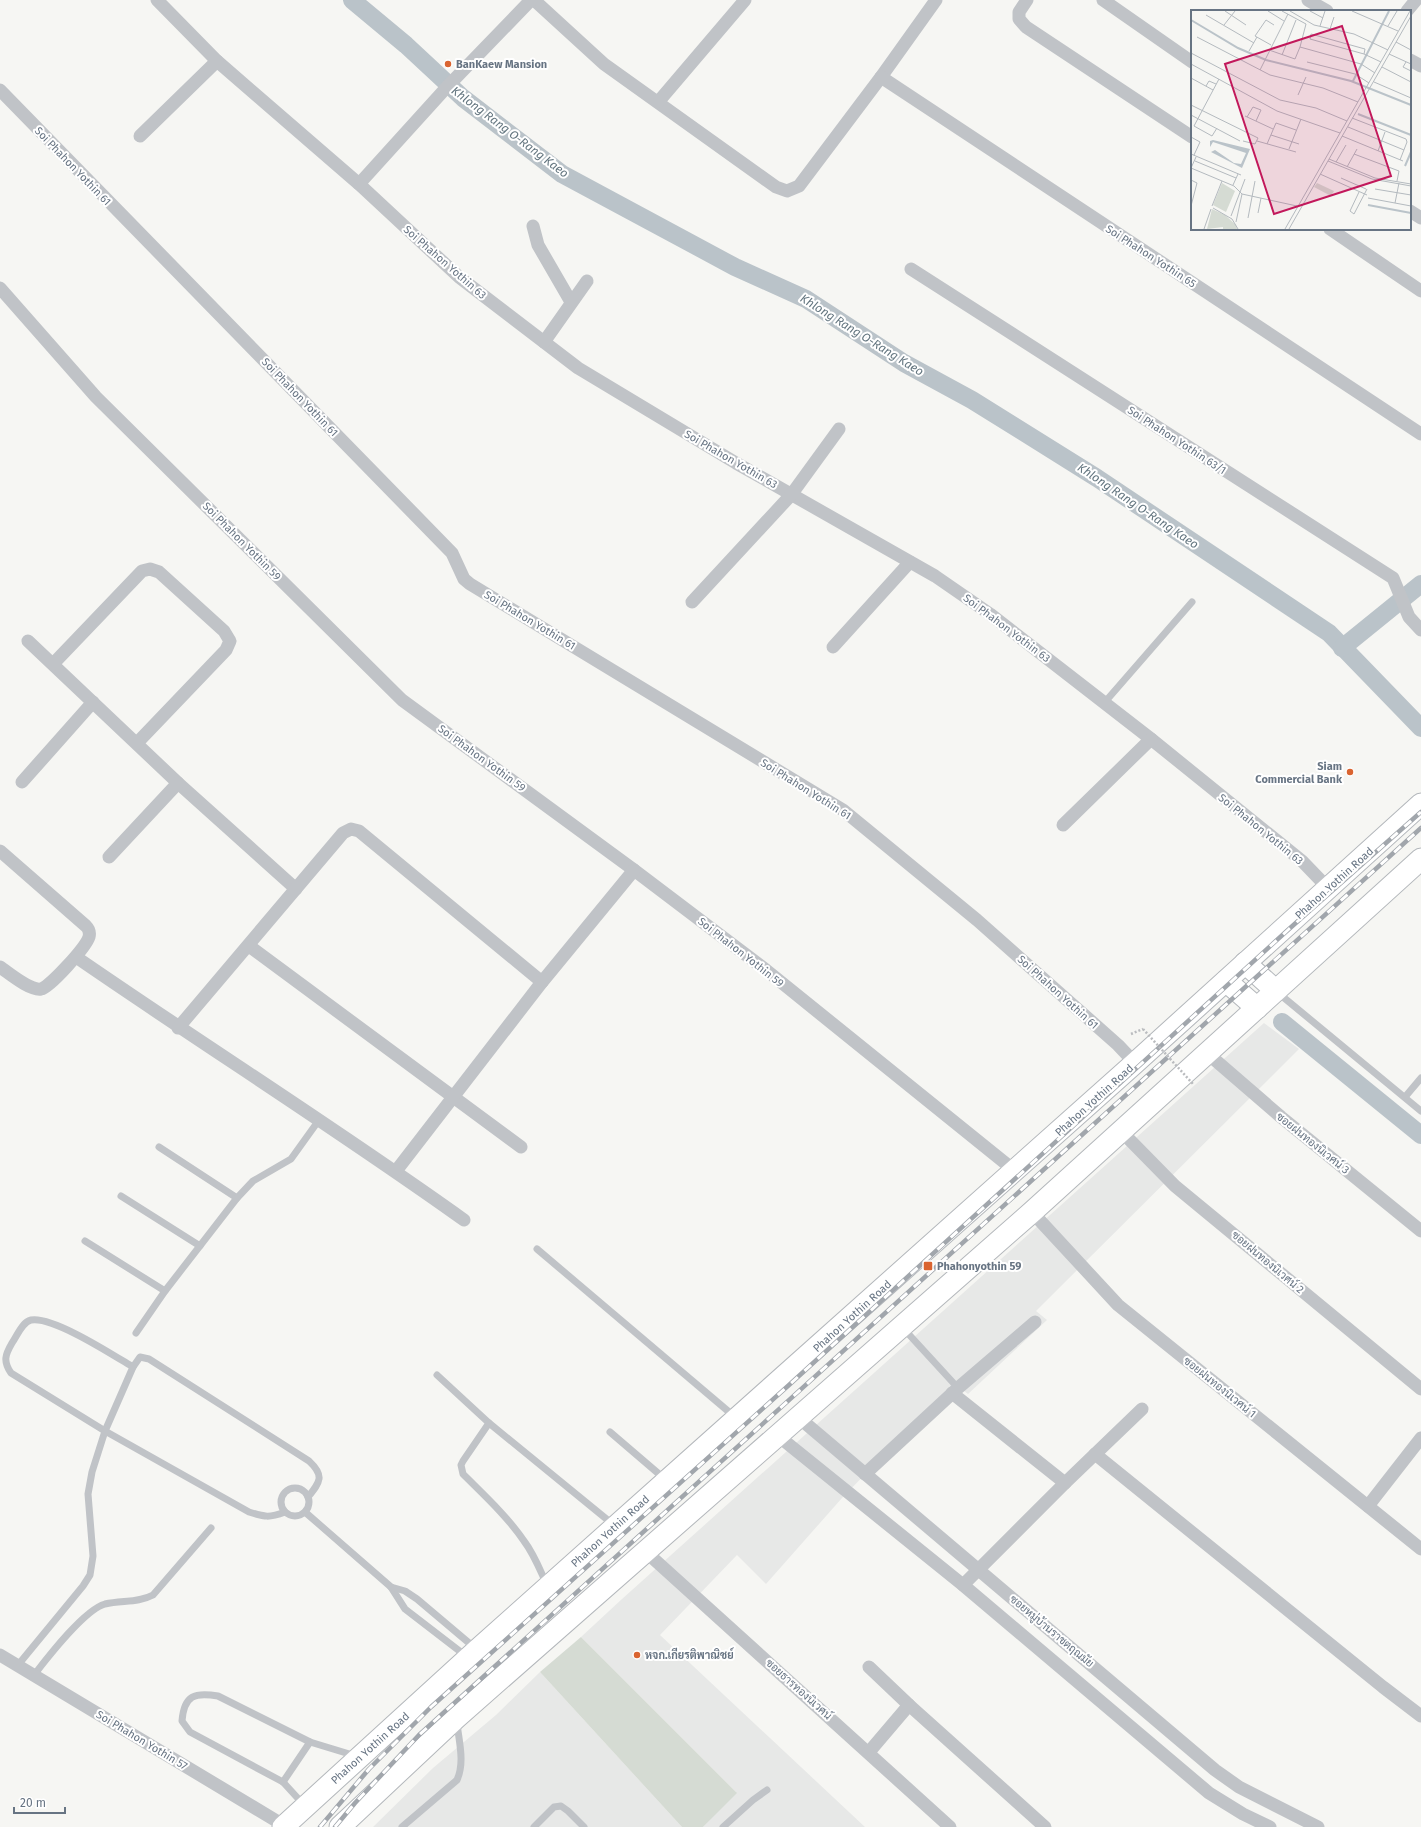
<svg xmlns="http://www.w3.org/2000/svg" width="1421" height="1827" viewBox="0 0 1421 1827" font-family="'Fira Sans',Sarabun,sans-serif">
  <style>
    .built { fill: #e7e8e7 }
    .green { fill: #d5dbd3 }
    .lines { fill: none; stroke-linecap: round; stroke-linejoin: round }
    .canal { stroke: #bac3c9; stroke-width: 18 }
    .primary-casing { stroke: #b3b7bb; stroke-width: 23 }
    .path { stroke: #babcbf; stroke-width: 2.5; stroke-dasharray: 2 2; stroke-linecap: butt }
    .service { stroke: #c0c3c7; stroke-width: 7 }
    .minor { stroke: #c0c3c7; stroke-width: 13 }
    .primary { stroke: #fff; stroke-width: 21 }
    .rail-casing { stroke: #a1a6ac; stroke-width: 4.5 }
    .rail { stroke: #fff; stroke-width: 3; stroke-dasharray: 9; stroke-linecap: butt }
    .path-bridge { stroke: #babcbf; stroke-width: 2.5; stroke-dasharray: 2 2; stroke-linecap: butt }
    .poi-dot { fill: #da6430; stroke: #fff; stroke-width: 1.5 }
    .labels { text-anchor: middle; stroke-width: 4; stroke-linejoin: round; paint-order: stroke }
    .poi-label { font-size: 11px; font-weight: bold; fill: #677483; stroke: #fff; text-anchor: start }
    .street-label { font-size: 11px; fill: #677483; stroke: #fff }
    .water-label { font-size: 12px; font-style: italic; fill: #63757f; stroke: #fff }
    .inset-river { fill: none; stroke: #bac3c9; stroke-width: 2 }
    .inset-road { fill: none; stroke: #b4babf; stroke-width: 1 }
    .view { fill: #c2185b; fill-opacity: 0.15; stroke: #c2185b; stroke-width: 2 }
    .inset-edge { fill: none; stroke: #677483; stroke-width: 2 }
  </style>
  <rect width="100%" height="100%" fill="#f6f6f3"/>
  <g class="built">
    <polygon points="1264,1023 1299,1049 1036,1311 1047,1320 968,1394 954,1383 842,1498 766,1584 737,1555 660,1635 865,1827 703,1827 736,1792 581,1637 622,1599"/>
    <polygon points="540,1672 682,1827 373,1827 433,1768 496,1715"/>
  </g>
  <polygon class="green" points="581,1637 737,1793 703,1827 682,1827 540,1672"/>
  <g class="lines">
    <g class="canal">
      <polyline points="352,0 406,45 463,98 562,174 735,267 806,299 904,363 972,400 1097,478 1329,633 1421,728"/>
      <polyline points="1342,648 1421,584"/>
      <polyline points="1282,1022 1421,1135"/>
    </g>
    <g class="primary-casing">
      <g id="primary">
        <polyline points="1245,963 1275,990"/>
        <polyline points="1226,981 1257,1008"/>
        <polyline points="283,1827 477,1650 1135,1063 1421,804"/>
        <polyline points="340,1827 456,1718 1032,1212 1421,859"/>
      </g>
    </g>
    <polyline class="path" points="1131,1034 1143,1029"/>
    <g class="service">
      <polyline points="1105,702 1192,602"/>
      <polyline points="1277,992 1421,1111"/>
      <polyline points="1405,1097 1421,1078"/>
      <polyline points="159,1147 237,1198"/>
      <polyline points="121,1196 200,1246"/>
      <polyline points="85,1241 165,1291"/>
      <polyline points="537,1249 735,1417"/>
      <polyline points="903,1328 958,1388"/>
      <polyline points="136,1333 165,1291 237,1198 253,1181 291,1159 319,1120"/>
      <path d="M133 1367C113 1355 53 1316 31 1320 22 1322 17 1336 12 1343 5 1355 3 1361 11 1373L105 1431 249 1512C265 1517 269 1518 285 1512"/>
      <path d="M437 1375 489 1423 463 1461 461 1465 463 1474C484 1495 507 1516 524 1541 534 1554 540 1570 547 1585"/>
      <polyline points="489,1423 615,1526"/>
      <polyline points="610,1432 666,1480"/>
      <circle cx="295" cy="1502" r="14"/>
      <polyline points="305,1512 391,1587 405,1609 466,1656"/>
      <polyline points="391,1587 405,1591 417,1599 475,1648"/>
      <path d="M18 1665 83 1586 90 1575 93 1556 88 1494 92 1472 105 1431 133 1367 140 1357 149 1359 309 1461C325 1476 320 1482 308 1497"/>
      <path d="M34 1675C48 1657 84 1610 105 1604 122 1600 138 1603 153 1595L211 1528"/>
      <polyline points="283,1782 310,1742"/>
      <path d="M304 1805 283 1782 190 1732 182 1721C184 1695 195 1692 218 1696L310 1742 356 1756"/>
      <path d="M402 1827 457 1780C465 1762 459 1742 457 1723"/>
      <polyline points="534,1827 554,1807 561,1806 568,1811 584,1827"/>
      <polyline points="723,1827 753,1800 767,1790"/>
    </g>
    <g class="minor">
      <polyline points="157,0 217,61 359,184 459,277 578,368 736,463 935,576 990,614 1151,739 1302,861 1328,888"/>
      <polyline points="534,0 604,64 776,187 787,191 799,186 881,77 936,0"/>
      <polyline points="1027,0 1019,12 1019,19 1026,27 1192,137"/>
      <polyline points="1103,0 1192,62"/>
      <polyline points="1308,0 1327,11"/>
      <polyline points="1407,11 1416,0"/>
      <polyline points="1410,60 1421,66"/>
      <polyline points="881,77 1421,434"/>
      <polyline points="0,90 452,553 464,579 470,584 843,810 977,920 1118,1045 1135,1063"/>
      <polyline points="659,101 745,0"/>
      <polyline points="140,136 217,61"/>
      <polyline points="359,184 446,88 531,0"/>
      <polyline points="1410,211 1421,218"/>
      <polyline points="533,226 538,245 571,302"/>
      <polyline points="1330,229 1421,291"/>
      <polyline points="911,269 1393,578 1409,617 1421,630"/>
      <polyline points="0,288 96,397 402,700 634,870 766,970 1015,1171"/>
      <polyline points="544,342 587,281"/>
      <polyline points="692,602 791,495 839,429"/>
      <polyline points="28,641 178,783 296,889"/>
      <polyline points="833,647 910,562"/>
      <polyline points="53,664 142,571 150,569 159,572 224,631 230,641 226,650 137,743"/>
      <polyline points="22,782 93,702"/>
      <polyline points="1063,825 1151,739"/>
      <path d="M0 851 86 926C89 929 90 933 89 937 86 947 50 987 41 989 30 991 9 973 0 967"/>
      <polyline points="109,857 178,783"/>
      <polyline points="249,946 521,1147"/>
      <path d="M76 957C205 1046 337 1129 464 1220"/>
      <polyline points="178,1028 343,833 351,829 359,831 542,982"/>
      <polyline points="1207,1053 1281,1117 1421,1231"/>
      <polyline points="1121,1131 1175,1186 1421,1389"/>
      <polyline points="396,1171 542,982 634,870"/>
      <polyline points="1032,1212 1118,1305 1421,1549"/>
      <polyline points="952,1393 1065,1483"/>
      <polyline points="798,1417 1215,1770 1239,1787 1318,1827"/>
      <polyline points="777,1435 963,1585 1209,1793 1243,1814 1270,1827"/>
      <polyline points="1095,1454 1383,1687 1421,1716"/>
      <polyline points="865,1474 958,1388 1035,1322"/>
      <polyline points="1368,1506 1421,1438"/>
      <polyline points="646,1552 950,1827"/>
      <polyline points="963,1585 1065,1483 1142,1409"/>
      <polyline points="0,1655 285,1826"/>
      <polyline points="869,1667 909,1705 1045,1827"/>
      <polyline points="869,1752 909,1705"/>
    </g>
    <use href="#primary" class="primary"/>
    <g class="rail-casing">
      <g id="rail">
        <polyline points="320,1827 369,1769 431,1707 789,1385 1289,929 1421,812"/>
        <polyline points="335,1827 355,1803 419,1735 1421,828"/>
      </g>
    </g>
    <use href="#rail" class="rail"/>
    <polyline class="path-bridge" points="1143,1029 1193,1084"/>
  </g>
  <g class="poi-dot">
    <circle cx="448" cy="64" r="4"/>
    <circle cx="1350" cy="772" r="4"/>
    <rect x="923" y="1261" width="10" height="10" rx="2"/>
    <circle cx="637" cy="1655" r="4"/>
  </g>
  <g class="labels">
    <g class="poi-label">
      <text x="456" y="68">BanKaew Mansion</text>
      <text x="1342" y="770" text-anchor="end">Siam<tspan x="1342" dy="13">Commercial Bank</tspan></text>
      <text x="937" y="1270">Phahonyothin 59</text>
      <text x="645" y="1659">หจก.เกียรติพาณิชย์</text>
    </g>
    <g class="street-label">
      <text transform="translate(73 166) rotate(46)" y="4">Soi Phahon Yothin 61</text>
      <text transform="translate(1151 256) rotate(33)" y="4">Soi Phahon Yothin 65</text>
      <text transform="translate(445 262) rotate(41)" y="4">Soi Phahon Yothin 63</text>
      <text transform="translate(300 397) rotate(46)" y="4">Soi Phahon Yothin 61</text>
      <text transform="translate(1177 440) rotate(33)" y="4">Soi Phahon Yothin 63/1</text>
      <text transform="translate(731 459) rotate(30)" y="4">Soi Phahon Yothin 63</text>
      <text transform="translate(242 541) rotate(45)" y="4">Soi Phahon Yothin 59</text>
      <text transform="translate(530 620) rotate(31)" y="4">Soi Phahon Yothin 61</text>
      <text transform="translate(1007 628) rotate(37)" y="4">Soi Phahon Yothin 63</text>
      <text transform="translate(482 758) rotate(36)" y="4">Soi Phahon Yothin 59</text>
      <text transform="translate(806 789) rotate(32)" y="4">Soi Phahon Yothin 61</text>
      <text transform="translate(1261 829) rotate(39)" y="4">Soi Phahon Yothin 63</text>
      <text transform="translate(1334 883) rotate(-42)" y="4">Phahon Yothin Road</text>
      <text transform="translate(741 952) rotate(38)" y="4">Soi Phahon Yothin 59</text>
      <text transform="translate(1058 992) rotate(42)" y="4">Soi Phahon Yothin 61</text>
      <text transform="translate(1094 1100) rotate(-42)" y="4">Phahon Yothin Road</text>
      <text transform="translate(1313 1143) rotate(39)" y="4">ซอยฝนทองนิเวศน์ 3</text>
      <text transform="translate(1268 1262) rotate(40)" y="4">ซอยฝนทองนิเวศน์ 2</text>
      <text transform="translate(852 1316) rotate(-42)" y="4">Phahon Yothin Road</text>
      <text transform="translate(1220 1387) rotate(39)" y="4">ซอยฝนทองนิเวศน์ 1</text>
      <text transform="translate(610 1531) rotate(-42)" y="4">Phahon Yothin Road</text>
      <text transform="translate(1052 1631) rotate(40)" y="4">ซอยหมู่บ้านราชตฤณมัย</text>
      <text transform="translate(799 1689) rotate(42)" y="4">ซอยธารทองนิเวศน์</text>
      <text transform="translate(142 1740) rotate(31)" y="4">Soi Phahon Yothin 57</text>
      <text transform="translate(370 1748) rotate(-42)" y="4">Phahon Yothin Road</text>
    </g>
    <g class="water-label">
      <text transform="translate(510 132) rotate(37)" y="4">Khlong Rang O-Rang Kaeo</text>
      <text transform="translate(862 335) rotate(32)" y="4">Khlong Rang O-Rang Kaeo</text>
      <text transform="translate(1138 506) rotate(34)" y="4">Khlong Rang O-Rang Kaeo</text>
    </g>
  </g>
  <g transform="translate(1191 10)">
    <rect width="220" height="220" fill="#f6f6f3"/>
    <path d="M31 173 44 181 35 202 22 195ZM126 173 143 181 140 186 123 177ZM21 199 34 205 45 215 46 219H32V217L16 219Z" fill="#d5dbd3"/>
    <path d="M22 130 59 139 51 158 20 142 24 140 43 153 50 154 55 143 22 132 19 137V131Z" fill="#bac3c9"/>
    <path class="inset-river" d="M0 10 47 38 75 50 160 71 220 95M162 71 198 1M167 104 220 125M214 156 220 142M177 195 220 203"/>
    <path class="inset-road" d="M34 1 55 15M77 1 93 11M99 1 123 15 163 24 197 40M119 1 132 8M161 1 207 21M15 5 63 33M33 15 44 1M129 16 134 1M197 16 206 1M139 19 143 7M6 27 79 65 132 78 167 92M205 32 220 40M80 35 64 26 75 10 83 15M109 37 170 54 184 63M78 40 104 49 109 37 115 14 91 1M58 41 66 27M0 43 89 90 125 98 156 111M173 44 174 39 120 24 119 29 173 44 190 52M198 44 220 54M91 45 105 10M116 52 164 64 178 73M215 52 212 57 220 61M0 54 86 101 149 123M191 57 220 72M69 60 97 4M0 68 22 80M183 72 220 88M15 76 18 71 25 74M107 85 115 67M0 95 67 128 64 134 52 131M0 105 49 131M54 106 82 119M56 107 62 97 70 100 65 111M161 108 215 129 216 132 209 150M157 117 213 140M26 118 21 126 3 116 28 69M80 125 108 134M151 126 212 151M0 127 9 132 3 145M66 131 105 142M76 134 85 113 105 120M98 139 110 109M187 141 194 122M0 144 50 165M163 144 208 161 206 171M138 149 184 168 220 174M4 151 45 168M137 151 181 169 220 176M145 152 155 135M156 157 166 139M0 158 43 176 51 184 106 196M0 158 5 147M129 164 176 185M150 168 175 179M0 170 6 173 0 196M42 175 47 164M184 179 220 185M168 182 159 201 163 204 176 179M177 188 220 196M204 193 208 173M21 196 31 171M22 198 41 209 47 219M67 203 70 188M40 206 54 169M57 208 64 171M45 212 51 184M13 219 20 199M94 219 219 1M98 219 220 6"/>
    <path class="view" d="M151 16 200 166 83 204 34 54Z"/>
    <rect width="220" height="220" class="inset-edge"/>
  </g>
  <path d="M14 1807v6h51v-6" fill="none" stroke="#677483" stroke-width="2"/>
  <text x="20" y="1807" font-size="12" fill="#677483" stroke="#ffffff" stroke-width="3" paint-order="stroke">20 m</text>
</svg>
